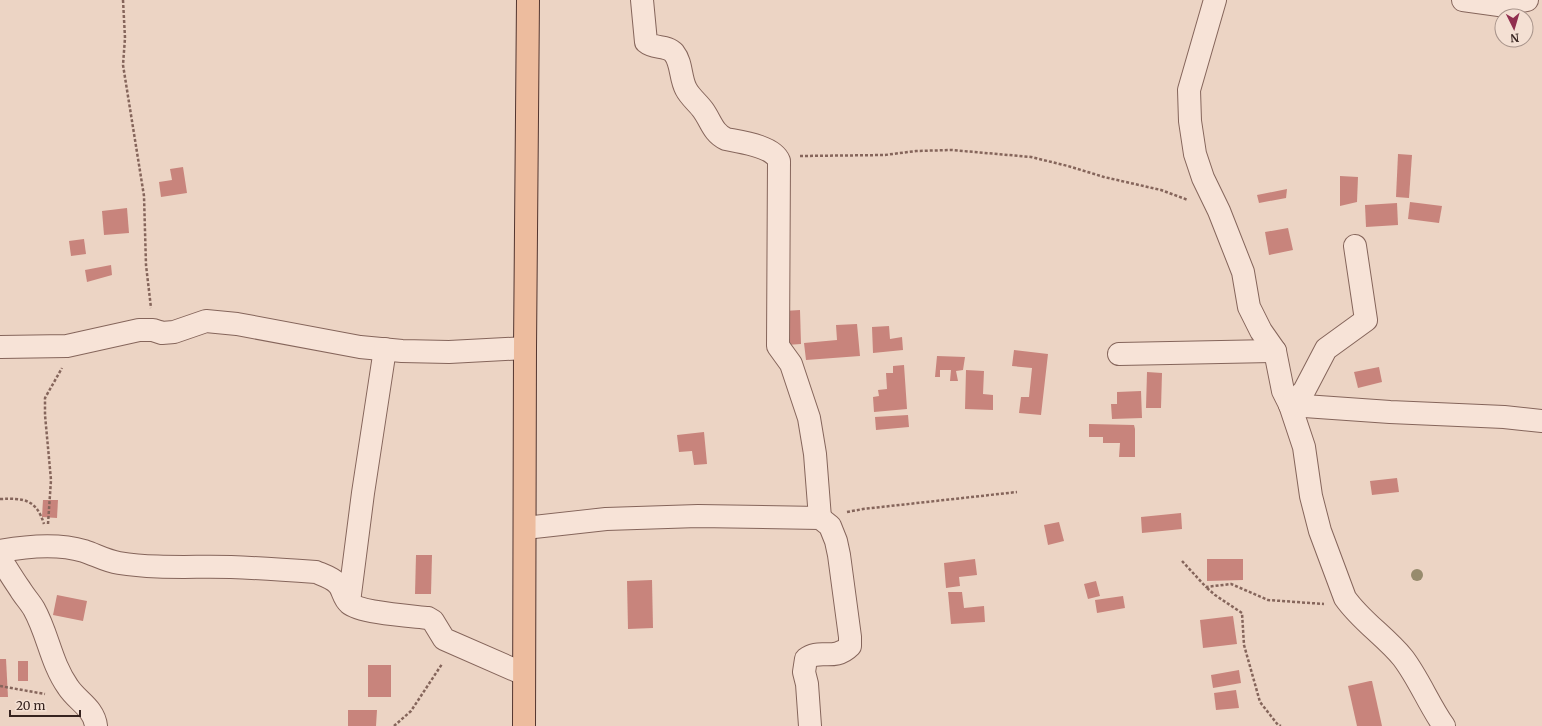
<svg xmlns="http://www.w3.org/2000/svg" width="1542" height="726" viewBox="0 0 1542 726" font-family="Merriweather,serif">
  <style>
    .building { fill: #c8847c }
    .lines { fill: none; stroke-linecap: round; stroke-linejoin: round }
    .minor-casing { stroke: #85655b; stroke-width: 24 }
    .major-casing { stroke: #53352f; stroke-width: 24 }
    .path { stroke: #85655b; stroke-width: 2.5; stroke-dasharray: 3 2; stroke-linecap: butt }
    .minor { stroke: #f7e3d7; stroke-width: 22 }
    .major { stroke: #edbc9e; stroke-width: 22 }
    .tree { fill: #978b6d }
  </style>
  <rect width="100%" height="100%" fill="#ecd4c4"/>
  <g class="building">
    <polygon points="1398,154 1412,155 1409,198 1396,197"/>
    <polygon points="183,167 187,193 161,197 159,182 172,180 170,169"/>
    <polygon points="1340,176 1358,177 1357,202 1340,206"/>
    <polygon points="1287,189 1286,198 1259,203 1257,195"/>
    <polygon points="1410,202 1442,206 1439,223 1408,219"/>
    <polygon points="1397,203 1398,225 1366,227 1365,205"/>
    <polygon points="127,208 129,233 104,235 102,211"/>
    <polygon points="1288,228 1293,250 1269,255 1265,232"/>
    <polygon points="84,239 86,254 71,256 69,241"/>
    <polygon points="111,265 112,275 87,282 85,270"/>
    <polygon points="800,310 801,344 786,345 784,311"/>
    <polygon points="857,324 860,356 806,360 804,343 837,340 836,325"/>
    <polygon points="889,326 890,339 902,337 903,350 873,353 872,327"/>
    <polygon points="1014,350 1048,354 1041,415 1019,413 1021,397 1029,397 1032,368 1012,366"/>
    <polygon points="937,356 965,357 963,370 956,371 958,381 950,381 951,370 940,370 940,377 935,377"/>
    <polygon points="904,365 907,409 874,412 873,397 879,396 878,390 887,389 886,373 893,373 893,366"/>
    <polygon points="1379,367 1382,382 1358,388 1354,372"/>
    <polygon points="966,370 984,371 983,394 993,395 993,410 965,409"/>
    <polygon points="1147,372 1162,373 1161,408 1146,408"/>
    <polygon points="1141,391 1142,418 1112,419 1111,404 1117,404 1117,392"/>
    <polygon points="908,415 909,427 876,430 875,417"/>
    <polygon points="1089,424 1134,425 1135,429 1135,457 1119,457 1120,443 1103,443 1103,437 1089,437"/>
    <polygon points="704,432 707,464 694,465 692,451 679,452 677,435"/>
    <polygon points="1397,478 1399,492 1372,495 1370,481"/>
    <polygon points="43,500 58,500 57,518 42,517"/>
    <polygon points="1181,513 1182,529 1142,533 1141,517"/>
    <polygon points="1059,522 1064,541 1048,545 1044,525"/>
    <polygon points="416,555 432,555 431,594 415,594"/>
    <polygon points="975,559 977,575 959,577 960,586 946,588 944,563"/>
    <polygon points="1207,559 1243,559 1243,580 1207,581"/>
    <polygon points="652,580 653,628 628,629 627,581"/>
    <polygon points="1096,581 1100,596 1088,599 1084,584"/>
    <polygon points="948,592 962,592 964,608 984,606 985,622 951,624"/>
    <polygon points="57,595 87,601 83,621 53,615"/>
    <polygon points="1123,596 1125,608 1097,613 1095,600"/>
    <polygon points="1233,616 1237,644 1203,648 1200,620"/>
    <polygon points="0,659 6,659 8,697 0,697"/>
    <rect x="18" y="661" width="10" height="20"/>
    <rect x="368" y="665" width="23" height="32"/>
    <polygon points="1239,670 1241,683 1213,688 1211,675"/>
    <polygon points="1370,681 1372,681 1382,726 1357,726 1348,686"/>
    <polygon points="1236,690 1239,708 1216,710 1214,693"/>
    <polygon points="348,710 377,710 376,726 348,726"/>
  </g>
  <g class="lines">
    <g class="minor-casing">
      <g id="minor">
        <path d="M642 0 646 42C654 49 667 45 674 53 682 63 680 78 686 89 690 97 698 103 703 110 711 121 713 133 726 139 741 142 773 146 779 161L778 346 791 364 809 418 815 454 820 518"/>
        <path d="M1215 0 1189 90 1190 121 1195 154 1203 178 1219 211 1243 272 1249 307 1261 331 1275 351 1283 391 1290 405 1304 447 1311 496 1320 531 1345 598C1361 621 1385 636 1403 658 1419 679 1429 705 1444 726"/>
        <polyline points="1463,0 1499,5 1527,0"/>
        <polyline points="0,347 67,346 139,330 153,330 162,333 174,332 206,321 237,324 360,347 402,351 449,352 525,348"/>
        <polyline points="1119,354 1275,351"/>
        <polyline points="1290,405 1390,412 1504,417 1542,421"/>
        <polyline points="1290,405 1304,391 1326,349 1366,320 1355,246"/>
        <path d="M525 528 606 519 698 516 820 518 830 526 836 541 839 555 850 637V646C834 662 819 648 806 659L804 672 807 684 810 726"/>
        <path d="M0 551C27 546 58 543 84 551 96 555 106 561 119 563 156 569 194 566 231 567 259 568 288 570 316 572 323 575 333 578 338 584 343 589 343 598 349 603 360 613 411 616 428 618L433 621 444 639 524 674"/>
        <path d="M0 558C7 569 13 579 20 589 24 596 30 602 34 609 48 634 51 663 68 687 77 701 94 708 96 726"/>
        <polyline points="349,602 363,493 385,349"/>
      </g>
    </g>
    <g class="major-casing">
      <polyline id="major" points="524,726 525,348 528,0"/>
    </g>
    <g class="path">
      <polyline points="123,0 125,38 123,65 144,196 146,265 151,308"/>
      <polyline points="800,156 885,155 916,151 952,150 1031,157 1068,166 1104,177 1161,190 1188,200"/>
      <path d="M0 499C24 498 36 499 44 524"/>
      <polyline points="847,512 863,509 1017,492"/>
      <polyline points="48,524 51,480 45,415 45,398 62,368"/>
      <polyline points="1182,561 1206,587 1231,584 1268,600 1324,604"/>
      <polyline points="1207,588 1215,595 1242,613 1244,645 1260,702 1278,725 1281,726"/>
      <polyline points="0,686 45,694"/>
      <polyline points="394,726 411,711 442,664"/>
    </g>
    <use href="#minor" class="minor"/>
    <use href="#major" class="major"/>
  </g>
  <circle class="tree" cx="1417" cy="575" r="6"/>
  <g transform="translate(1514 28) rotate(175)"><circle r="19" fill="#f4e0d3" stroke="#a8948b"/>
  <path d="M0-3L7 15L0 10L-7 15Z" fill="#912e4e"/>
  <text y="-6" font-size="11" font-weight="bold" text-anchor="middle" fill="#36231f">N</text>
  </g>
  <path d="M10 710v6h70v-6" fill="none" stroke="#36231f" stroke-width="2"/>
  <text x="16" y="710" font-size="12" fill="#36231f" stroke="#f4e0d3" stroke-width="3" paint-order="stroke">20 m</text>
</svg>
